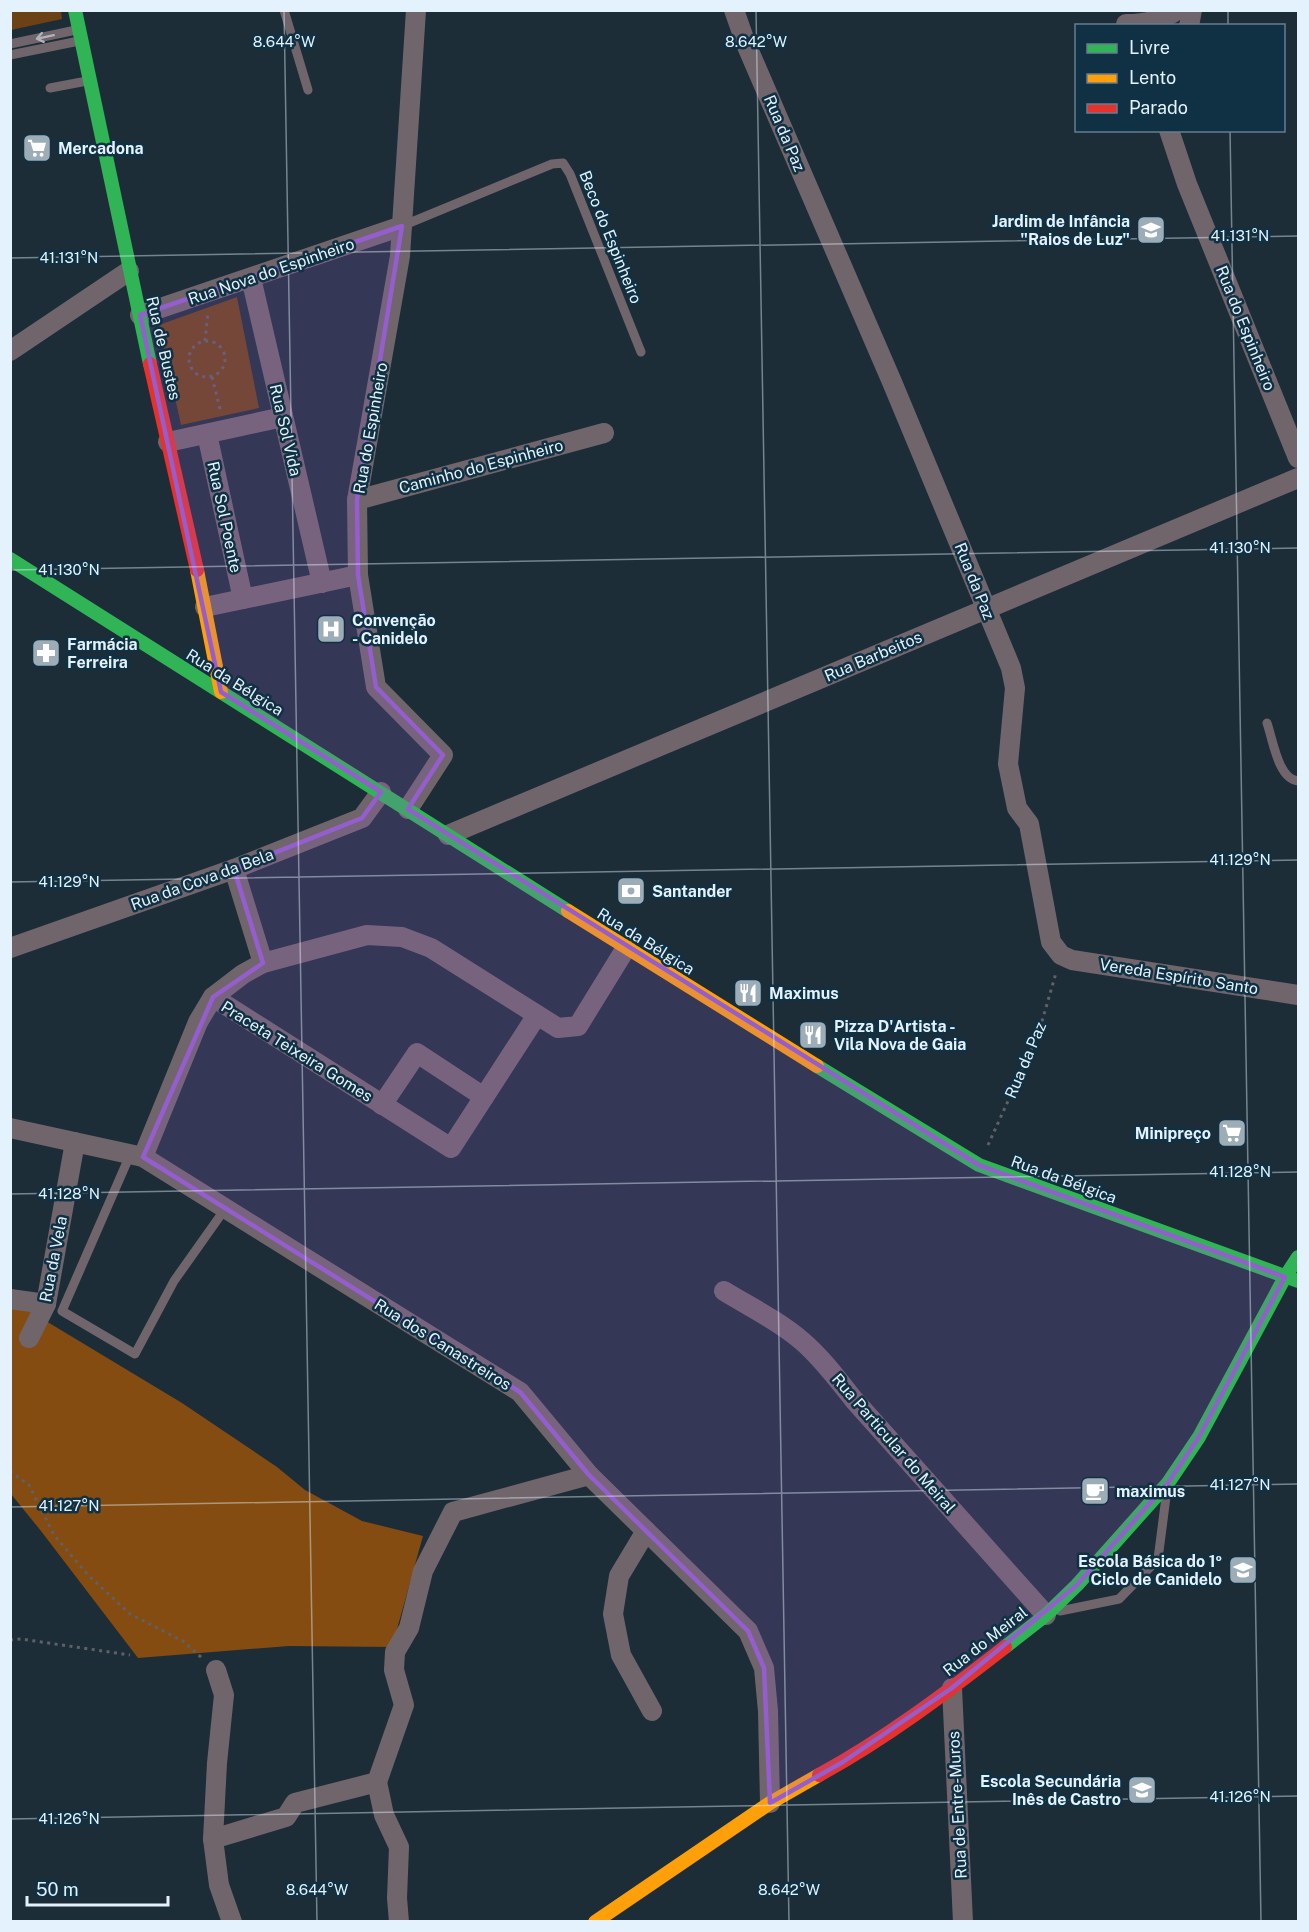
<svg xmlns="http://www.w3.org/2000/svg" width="1309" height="1932" viewBox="0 0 1309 1932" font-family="'Public Sans',sans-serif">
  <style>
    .green { fill: #6c4115 }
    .forest { fill: #844c11 }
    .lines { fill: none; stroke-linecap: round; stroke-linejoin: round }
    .path { stroke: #606067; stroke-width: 3; stroke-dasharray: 3 4.5; stroke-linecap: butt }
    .lane { stroke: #71656c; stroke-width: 9 }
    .street { stroke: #71656c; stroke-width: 20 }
    .fast { stroke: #30b455; stroke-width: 14 }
    .slow { stroke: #ff9f0a; stroke-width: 14 }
    .jam { stroke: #e5322d; stroke-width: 14 }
    .oneway { stroke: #b0b3bb }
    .marked { fill: #955ece; fill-opacity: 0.2; stroke: #955ece; stroke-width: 4.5; stroke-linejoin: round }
    .ticks { fill: none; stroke: #e3f2fc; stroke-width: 1.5; stroke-opacity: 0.45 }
    .labels { text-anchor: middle; stroke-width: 5; stroke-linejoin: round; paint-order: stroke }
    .street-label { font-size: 16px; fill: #e3f2fc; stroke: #103044 }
    .poi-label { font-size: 16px; font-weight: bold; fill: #e3f2fc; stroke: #103044; text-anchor: start }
    .ticks-label { font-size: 15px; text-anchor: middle; fill: #e3f2fc; stroke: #103044; stroke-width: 5; stroke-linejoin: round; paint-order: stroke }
  </style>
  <rect width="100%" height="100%" fill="#1c2d38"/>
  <g class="green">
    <polygon points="10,11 61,11 62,19 11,30"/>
    <polygon points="237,297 259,408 181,425 159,325"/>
  </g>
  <polygon class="forest" points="10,1289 38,1294 31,1312 182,1403 277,1467 305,1490 362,1521 423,1536 392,1647 289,1646 138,1658 41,1531 11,1494"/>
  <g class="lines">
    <g class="path">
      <circle cx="207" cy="359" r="18"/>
      <polyline points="205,341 208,312"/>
      <polyline points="212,377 221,413"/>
      <polyline points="988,1145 1038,1035 1056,973"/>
      <polyline points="10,1471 29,1485 54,1535 88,1575 130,1614 183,1641 203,1659"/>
      <polyline points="10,1640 21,1639 130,1655"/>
    </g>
    <g class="lane">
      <polyline points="284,10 308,90"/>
      <polyline points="10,44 76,30"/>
      <polyline points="10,55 79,41"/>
      <polyline points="50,88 87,81"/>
      <polyline points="402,226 552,164 563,163 570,174 641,352"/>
      <path d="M1267 723C1273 740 1278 779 1298 781"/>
      <polyline points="130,1155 62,1311 135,1354 174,1281 225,1209"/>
      <polyline points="1060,1611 1119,1599 1158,1559 1166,1497"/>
    </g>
    <g class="street">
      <polyline points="734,10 746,44 892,382 1011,668 1015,688 1008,764 1017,808 1029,824 1051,942 1061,955 1072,960 1298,995"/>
      <path d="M1126 24C1145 24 1162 21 1177 10"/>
      <polyline points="1189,26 1192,10"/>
      <polyline points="1169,130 1187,184 1298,458"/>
      <polyline points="251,278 322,583"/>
      <polyline points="140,315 402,226"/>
      <polyline points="10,351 129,271"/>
      <polyline points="207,434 243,599"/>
      <polyline points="168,442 283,417"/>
      <polyline points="357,500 604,433"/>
      <polyline points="205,607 358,575"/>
      <polyline points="408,809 443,755 376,687 358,575 357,500 400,256 416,10"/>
      <polyline points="448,835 1298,478"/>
      <polyline points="234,869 263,963"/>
      <polyline points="10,948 234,869 362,818 381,792"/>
      <polyline points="213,997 451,1148 537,1015"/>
      <polyline points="382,1105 417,1053 484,1097"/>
      <polyline points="10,1128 143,1157 520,1392 589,1475 748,1631 764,1668 768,1711 770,1803"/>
      <polyline points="143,1157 198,1022 213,997 243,974 263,963 367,935 402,937 431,948 558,1028 578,1026 626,948"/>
      <path d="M724 1291C750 1307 779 1321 802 1341 822 1358 838 1380 854 1400L1046 1615"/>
      <polyline points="10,1299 46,1304"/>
      <polyline points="29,1338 46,1304 75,1142"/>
      <polyline points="646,1531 619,1576 613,1614 621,1655 652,1711"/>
      <polyline points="216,1670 224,1695 217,1763 213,1839 219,1885 232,1922"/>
      <polyline points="952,1688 963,1922"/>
      <polyline points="377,1782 384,1815 399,1847 397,1898 399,1922"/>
      <polyline points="213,1839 286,1817 295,1803 377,1782 404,1705 394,1670 395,1652 409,1628 423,1571 453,1512 589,1475"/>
    </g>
    <g class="fast">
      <polyline points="75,10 150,364"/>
      <polyline points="10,559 568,911"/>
      <polyline points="817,1066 979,1165 1298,1281"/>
      <polyline points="1005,1647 1046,1615 1077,1585 1168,1483 1199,1437 1285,1277 1298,1257"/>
    </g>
    <g class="slow">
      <polyline points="197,570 221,692"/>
      <polyline points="568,911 817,1066"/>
      <polyline points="595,1922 770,1803 819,1775"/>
    </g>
    <g class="jam">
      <polyline points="150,364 197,570"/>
      <path d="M819 1775C885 1739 946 1693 1005 1647"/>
    </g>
  </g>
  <defs><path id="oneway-shaft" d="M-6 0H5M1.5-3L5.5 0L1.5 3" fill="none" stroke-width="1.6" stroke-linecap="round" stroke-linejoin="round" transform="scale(1.5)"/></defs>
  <use class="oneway" href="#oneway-shaft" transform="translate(45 37) rotate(168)"/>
  <path class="marked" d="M402 226 357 500 358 575 376 687 443 755 408 809 979 1165 1285 1277 1199 1437 1168 1483 1077 1585 952 1688 843 1762 770 1803 764 1668 748 1631 589 1475 520 1392 143 1157 213 997 263 963 234 869 362 818 381 792 221 692 140 315Z"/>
  <path class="ticks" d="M284 10 317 1922M756 10 789 1922M1228 10V26M1230 130 1261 1922M10 258 1298 236M10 570 1298 548M10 882 1298 860M10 1194 1298 1172M10 1507 1298 1484M10 1819 1298 1796"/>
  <defs>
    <g id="supermarket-square" transform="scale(1.5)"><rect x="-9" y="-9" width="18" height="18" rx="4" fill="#9dadb7" stroke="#103044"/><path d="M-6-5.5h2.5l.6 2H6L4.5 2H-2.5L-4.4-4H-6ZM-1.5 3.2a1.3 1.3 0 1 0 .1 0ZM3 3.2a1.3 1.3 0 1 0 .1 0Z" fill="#fff"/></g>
    <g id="school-square" transform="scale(1.5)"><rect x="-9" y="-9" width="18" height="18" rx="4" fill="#9dadb7" stroke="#103044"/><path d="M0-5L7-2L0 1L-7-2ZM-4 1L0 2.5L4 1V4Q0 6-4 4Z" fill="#fff"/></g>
    <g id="hospital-square" transform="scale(1.5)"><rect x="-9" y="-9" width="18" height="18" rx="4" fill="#9dadb7" stroke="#103044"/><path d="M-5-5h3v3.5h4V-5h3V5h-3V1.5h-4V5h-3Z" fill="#fff"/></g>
    <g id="pharmacy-square" transform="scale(1.5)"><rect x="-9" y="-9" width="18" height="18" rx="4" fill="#9dadb7" stroke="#103044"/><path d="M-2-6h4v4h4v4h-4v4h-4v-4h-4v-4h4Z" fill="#fff"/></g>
    <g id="bank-square" transform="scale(1.5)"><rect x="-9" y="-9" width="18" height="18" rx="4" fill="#9dadb7" stroke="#103044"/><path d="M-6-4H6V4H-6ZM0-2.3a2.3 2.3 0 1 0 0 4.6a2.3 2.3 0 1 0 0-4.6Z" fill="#fff"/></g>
    <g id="restaurant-square" transform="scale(1.5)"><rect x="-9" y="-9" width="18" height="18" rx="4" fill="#9dadb7" stroke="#103044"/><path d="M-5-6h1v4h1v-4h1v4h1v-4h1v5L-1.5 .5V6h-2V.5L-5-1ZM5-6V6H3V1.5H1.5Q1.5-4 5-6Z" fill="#fff"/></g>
    <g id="cafe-square" transform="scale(1.5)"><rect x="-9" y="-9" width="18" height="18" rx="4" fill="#9dadb7" stroke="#103044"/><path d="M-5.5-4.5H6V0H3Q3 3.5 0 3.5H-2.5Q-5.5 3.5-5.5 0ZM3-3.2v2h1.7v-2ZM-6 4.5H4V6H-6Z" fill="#fff"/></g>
  </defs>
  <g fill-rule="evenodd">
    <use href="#supermarket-square" x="37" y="148"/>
    <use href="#school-square" x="1151" y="230"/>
    <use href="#hospital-square" x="331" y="629"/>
    <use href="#pharmacy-square" x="46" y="653"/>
    <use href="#bank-square" x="631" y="891"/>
    <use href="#restaurant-square" x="748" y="993"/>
    <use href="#restaurant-square" x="813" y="1035"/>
    <use href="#supermarket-square" x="1232" y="1133"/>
    <use href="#cafe-square" x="1095" y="1491"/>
    <use href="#school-square" x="1243" y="1570"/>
    <use href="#school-square" x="1142" y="1790"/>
  </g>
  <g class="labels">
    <g class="street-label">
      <text transform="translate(785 133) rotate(67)" y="6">Rua da Paz</text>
      <text transform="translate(611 237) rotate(68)" y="6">Beco do Espinheiro</text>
      <text transform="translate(271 271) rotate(-19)" y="6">Rua Nova do Espinheiro</text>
      <text transform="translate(1246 328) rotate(68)" y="6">Rua do Espinheiro</text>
      <text transform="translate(164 348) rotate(77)" y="6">Rua de Bustes</text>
      <text transform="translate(370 428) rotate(-80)" y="6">Rua do Espinheiro</text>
      <text transform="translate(286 430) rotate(77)" y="6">Rua Sol Vida</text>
      <text transform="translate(481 466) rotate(-15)" y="6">Caminho do Espinheiro</text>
      <text transform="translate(225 517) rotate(78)" y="6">Rua Sol Poente</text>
      <text transform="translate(975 581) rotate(68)" y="6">Rua da Paz</text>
      <text transform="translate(873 656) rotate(-23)" y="6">Rua Barbeitos</text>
      <text transform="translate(235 682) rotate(32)" y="6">Rua da Bélgica</text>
      <text transform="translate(202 879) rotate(-20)" y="6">Rua da Cova da Bela</text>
      <text transform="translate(646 941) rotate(32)" y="6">Rua da Bélgica</text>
      <text transform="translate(1179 976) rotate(9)" y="6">Vereda Espírito Santo</text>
      <text transform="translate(297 1051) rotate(32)" y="6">Praceta Teixeira Gomes</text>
      <text transform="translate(1025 1060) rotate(-67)" y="6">Rua da Paz</text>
      <text transform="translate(1064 1179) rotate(20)" y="6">Rua da Bélgica</text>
      <text transform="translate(53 1259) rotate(-79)" y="6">Rua da Vela</text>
      <text transform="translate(443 1344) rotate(32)" y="6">Rua dos Canastreiros</text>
      <text transform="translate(894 1443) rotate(49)" y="6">Rua Particular do Meiral</text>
      <text transform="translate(985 1641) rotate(-38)" y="6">Rua do Meiral</text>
      <text transform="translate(957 1805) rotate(-93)" y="6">Rua de Entre-Muros</text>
    </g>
    <g class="poi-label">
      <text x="58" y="154">Mercadona</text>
      <text x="1130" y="227" text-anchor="end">Jardim de Infância<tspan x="1130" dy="18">"Raios de Luz"</tspan></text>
      <text x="352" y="626">Convenção<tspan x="352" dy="18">- Canidelo</tspan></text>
      <text x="67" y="650">Farmácia<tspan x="67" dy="18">Ferreira</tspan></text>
      <text x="652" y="897">Santander</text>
      <text x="769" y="999">Maximus</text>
      <text x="834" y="1032">Pizza D'Artista -<tspan x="834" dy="18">Vila Nova de Gaia</tspan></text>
      <text x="1211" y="1139" text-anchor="end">Minipreço</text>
      <text x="1116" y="1497">maximus</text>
      <text x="1222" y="1567" text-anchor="end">Escola Básica do 1º<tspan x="1222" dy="18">Ciclo de Canidelo</tspan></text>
      <text x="1121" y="1787" text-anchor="end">Escola Secundária<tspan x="1121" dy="18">Inês de Castro</tspan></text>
    </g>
  </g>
  <g class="ticks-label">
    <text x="284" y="47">8.644°W</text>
    <text x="756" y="47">8.642°W</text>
    <text x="1240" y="241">41.131°N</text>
    <text x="69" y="263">41.131°N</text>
    <text x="1240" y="553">41.130°N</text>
    <text x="69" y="575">41.130°N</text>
    <text x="1240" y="865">41.129°N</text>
    <text x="69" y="887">41.129°N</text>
    <text x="1240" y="1177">41.128°N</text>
    <text x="69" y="1199">41.128°N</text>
    <text x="1240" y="1490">41.127°N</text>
    <text x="69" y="1511">41.127°N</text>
    <text x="1240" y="1802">41.126°N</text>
    <text x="69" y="1824">41.126°N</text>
    <text x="317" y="1895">8.644°W</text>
    <text x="789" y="1895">8.642°W</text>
  </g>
  <rect width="1309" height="1932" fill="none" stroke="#e3f2fc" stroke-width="24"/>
  <rect x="1075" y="24" width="210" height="108" fill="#103044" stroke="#647e8e" stroke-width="1.5"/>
  <rect x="1087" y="44" width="30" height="9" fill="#30b455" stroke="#647e8e" stroke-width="1.5"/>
  <text x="1129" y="54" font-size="18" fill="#e3f2fc">Livre</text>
  <rect x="1087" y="74" width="30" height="9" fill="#ff9f0a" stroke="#647e8e" stroke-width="1.5"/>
  <text x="1129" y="84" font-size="18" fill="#e3f2fc">Lento</text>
  <rect x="1087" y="104" width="30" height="9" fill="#e5322d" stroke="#647e8e" stroke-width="1.5"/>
  <text x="1129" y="114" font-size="18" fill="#e3f2fc">Parado</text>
  <path d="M27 1896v9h141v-9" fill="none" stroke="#e3f2fc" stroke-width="3"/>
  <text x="36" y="1896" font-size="18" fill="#e3f2fc" stroke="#103044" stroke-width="4.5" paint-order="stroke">50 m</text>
</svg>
